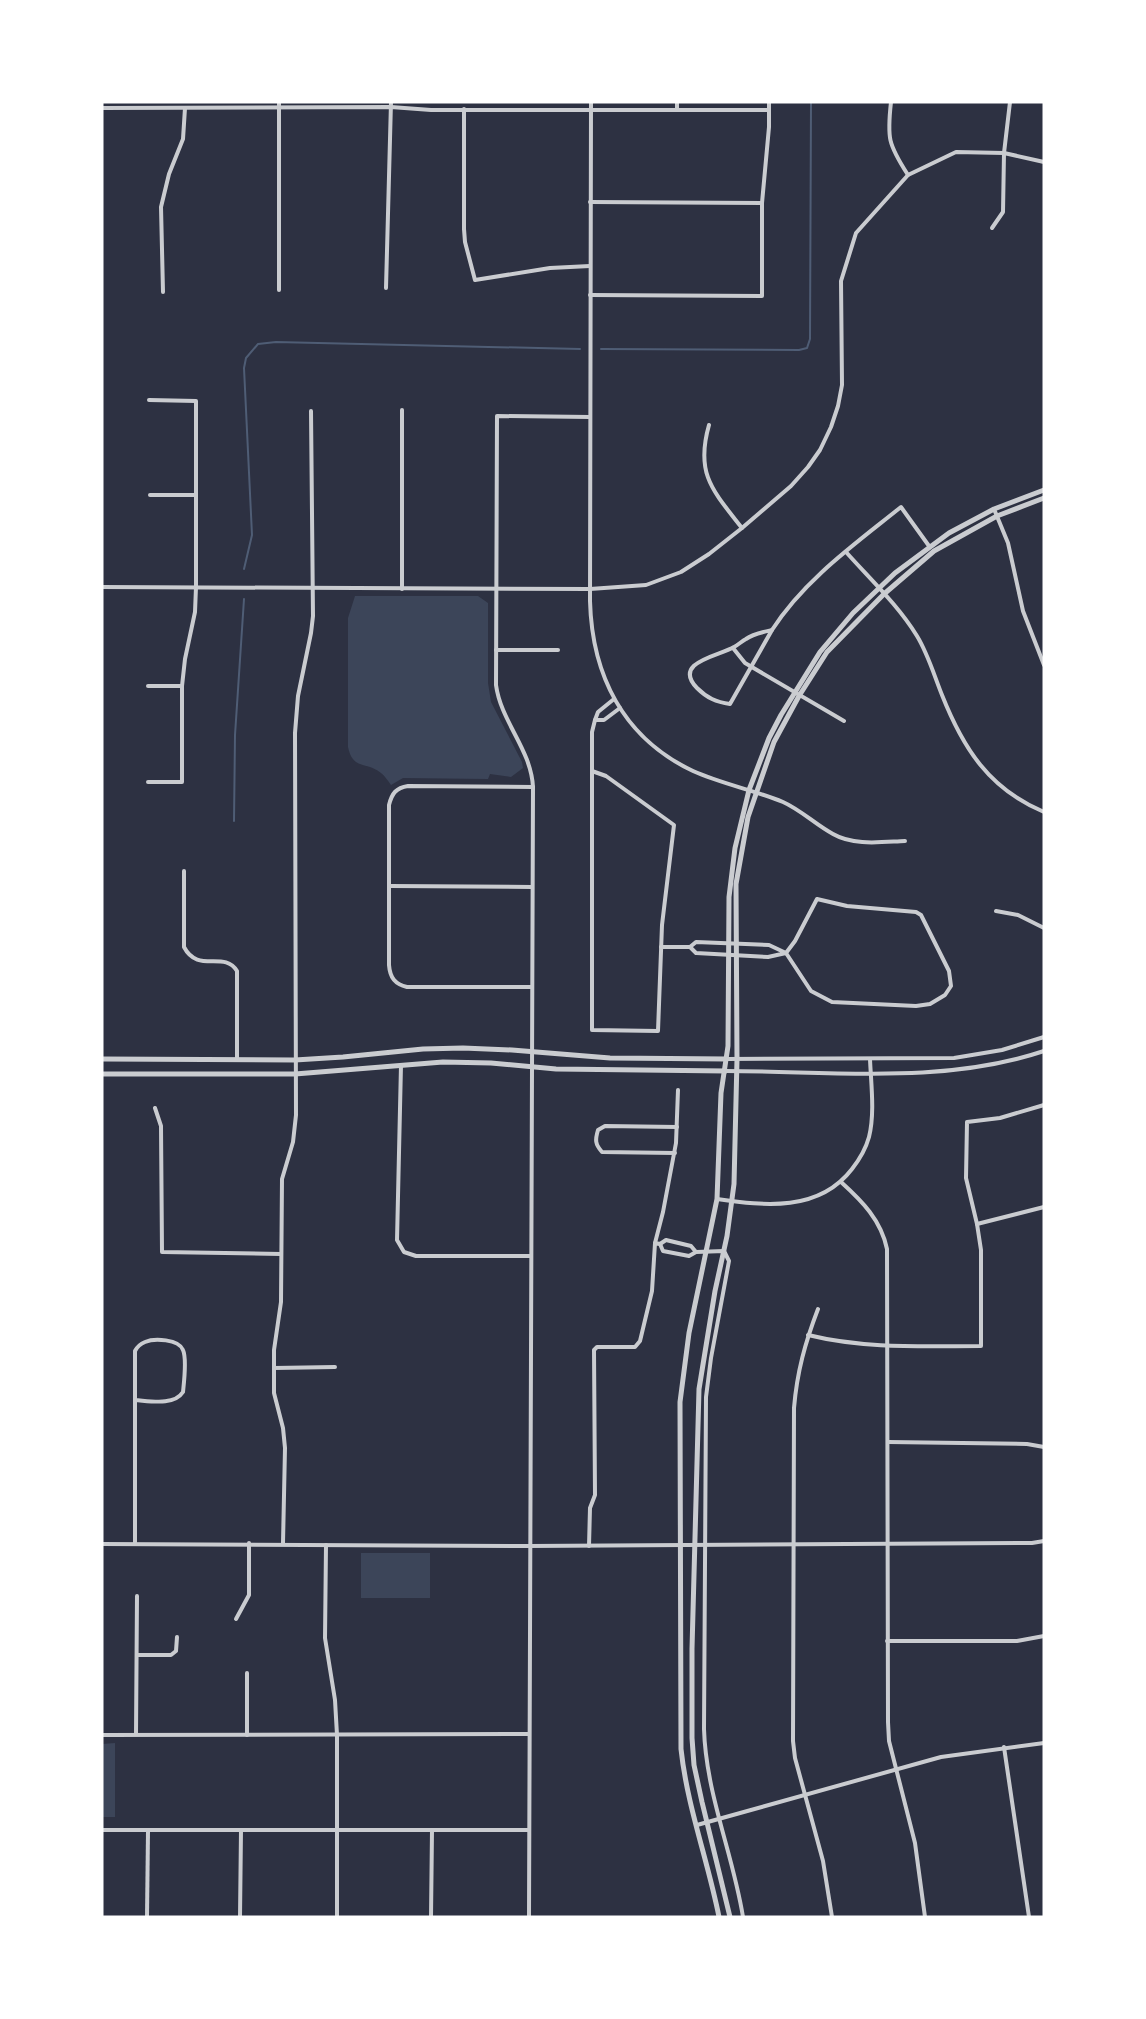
<svg xmlns="http://www.w3.org/2000/svg" width="1146" height="2019" viewBox="0 0 1146 2019" font-family="'Source Sans 3',sans-serif">
  <style>
    .green { fill: #3c4559 }
    .lines { fill: none; stroke-linecap: round; stroke-linejoin: round }
    .stream { stroke: #4f5d75; stroke-width: 2 }
    .minor { stroke: #caccd0; stroke-width: 4 }
    .tertiary { stroke: #caccd0; stroke-width: 5 }
  </style>
  <rect width="100%" height="100%" fill="#2d3142"/>
  <g class="green">
    <path d="M355 596H478L488 603V683L491 702 522 762 523 768 511 777 490 774 488 779 403 778 391 785C388 781 385 776 381 773 367 761 353 771 348 747V618Z"/>
    <rect x="361" y="1553" width="69" height="45"/>
    <polygon points="115,1743 115,1817 102,1817 102,1744"/>
  </g>
  <g class="lines">
    <g class="stream">
      <polyline points="601,349 799,350 807,348 810,339 811,102"/>
      <polyline points="244,569 252,535 244,368 246,358 258,344 276,342 580,349"/>
      <polyline points="234,821 235,735 244,599"/>
    </g>
    <g class="minor">
      <path d="M591 102 590 601C592 675 623 738 693 771 722 784 754 790 783 802 801 810 816 825 833 834 854 846 881 842 905 841"/>
      <polyline points="677,102 677,109"/>
      <path d="M891 102C887 138 888 144 908 175"/>
      <polyline points="102,108 391,107 431,110 769,110"/>
      <polyline points="464,109 464,229 465,242 475,280 550,268 590,266"/>
      <polyline points="590,202 762,203"/>
      <polyline points="992,228 1003,212 1004,153 1010,102"/>
      <polyline points="386,288 391,102"/>
      <polyline points="279,290 279,102"/>
      <polyline points="163,292 161,207 169,174 183,139 185,108"/>
      <polyline points="590,295 762,296 762,203 769,127 769,102"/>
      <polyline points="402,410 402,589"/>
      <path d="M709 425C695 474 713 491 742 528"/>
      <polyline points="150,495 196,495"/>
      <polyline points="994,509 1008,543 1023,611 1044,665"/>
      <path d="M846 552C870 579 898 605 917 636 928 654 934 675 942 695 963 748 989 789 1044 812"/>
      <polyline points="102,587 590,589 646,585 681,572 709,554 742,528 791,486 808,467 820,450 831,427 838,406 842,385 841,281 856,233 908,175 956,152 1004,153 1044,162"/>
      <path d="M772 630 730 704C716 702 707 698 697 688 672 662 719 656 734 647 738 645 742 641 746 639 753 634 763 632 772 630Z"/>
      <path d="M772 630C804 580 855 544 901 507L929 546"/>
      <polyline points="733,648 745,663 844,721"/>
      <polyline points="496,650 558,650"/>
      <polyline points="148,686 182,686"/>
      <polyline points="614,699 598,712 595,720 604,720 620,708"/>
      <polyline points="592,771 606,776 674,825 662,925 658,1031 592,1030 592,732 595,720"/>
      <polyline points="148,782 182,782 182,686 185,659 195,612 196,587 196,401 149,400"/>
      <path d="M184 871V947C198 974 224 950 237 971V1060"/>
      <polyline points="390,886 532,887"/>
      <polygon points="817,899 847,906 916,912 921,915 949,971 951,986 945,995 930,1004 916,1006 832,1002 811,991 786,953 795,941"/>
      <polyline points="996,911 1018,915 1044,928"/>
      <polygon points="696,942 769,945 786,953 768,957 696,953 690,947"/>
      <polyline points="661,947 690,947"/>
      <path d="M531 987H407C395 984 390 978 389 965V805C392 793 396 788 408 786L533 787"/>
      <polyline points="727,1059 954,1058 1002,1050 1044,1037"/>
      <polyline points="401,1065 397,1240 404,1252 416,1256 530,1256"/>
      <path d="M726 1071C832 1071 942 1085 1044 1051"/>
      <polyline points="155,1108 161,1126 162,1252 281,1254"/>
      <path d="M675 1153 602 1152C595 1144 595 1140 598 1130L605 1126 677 1127"/>
      <path d="M841 1182C862 1201 881 1220 887 1249L888 1722 889 1741 915 1843 925 1917"/>
      <path d="M717 1199C765 1206 819 1212 852 1169 859 1160 866 1148 869 1137 875 1113 871 1084 870 1059"/>
      <polyline points="977,1224 1044,1207"/>
      <polyline points="655,1243 663,1212 676,1143 678,1090"/>
      <path d="M660 1244 663 1251 689 1256 696 1252 724 1251 729 1261 711 1358 706 1397 704 1729C706 1794 733 1854 743 1917"/>
      <path d="M818 1309C805 1343 797 1372 794 1408L793 1741 795 1758 823 1861 832 1917"/>
      <path d="M808 1335C865 1349 922 1346 981 1346V1250L977 1224 966 1178 967 1122 1000 1118 1044 1105"/>
      <polyline points="274,1368 335,1367"/>
      <polyline points="888,1442 1027,1444 1044,1447"/>
      <polyline points="283,1543 285,1448 283,1428 274,1393 274,1350 281,1302 282,1179 293,1142 296,1115 295,733 298,696 311,633 313,616 311,411"/>
      <polyline points="102,1544 529,1546 1032,1543 1044,1541"/>
      <path d="M135 1544V1400C150 1401 174 1406 183 1392 184 1382 187 1359 183 1350 179 1339 154 1338 145 1342 140 1344 137 1347 135 1351V1400"/>
      <polyline points="326,1545 325,1638 335,1700 337,1735 337,1917"/>
      <polyline points="589,1546 590,1508 595,1495 594,1350 597,1347 635,1347 640,1341 652,1291 655,1243 660,1244 666,1240 691,1246 696,1252"/>
      <polyline points="236,1619 249,1595 249,1543"/>
      <polyline points="887,1641 1017,1641 1044,1636"/>
      <polyline points="137,1655 171,1655 176,1651 177,1637"/>
      <polyline points="136,1734 137,1596"/>
      <polyline points="102,1735 529,1734"/>
      <polyline points="247,1735 247,1673"/>
      <polyline points="1004,1747 1029,1917"/>
      <polyline points="697,1825 941,1757 1044,1743"/>
      <polyline points="102,1830 529,1830"/>
      <polyline points="147,1917 148,1831"/>
      <polyline points="240,1917 241,1830"/>
      <polyline points="431,1917 432,1830"/>
      <path d="M529 1917 533 787C531 749 501 722 496 685L497 416 590 417"/>
    </g>
    <g class="tertiary">
      <polyline points="102,1059 295,1060 343,1057 423,1049 463,1048 512,1050 610,1058 727,1059"/>
      <polyline points="102,1074 295,1074 443,1062 491,1063 556,1069 726,1071"/>
      <path d="M719 1917C708 1861 687 1806 681 1749L680 1402 689 1333 717 1199 721 1093 728 1046 729 897 735 848 749 790 769 738 781 715 820 652 853 613 895 573 949 533 994 509 1044 490"/>
      <polyline points="730,1917 702,1802 694,1765 692,1738 692,1649 699,1389 715,1291 727,1236 734,1184 737,1059 736,884 748,817 774,742 799,696 827,652 884,594 934,551 997,516 1044,498"/>
    </g>
  </g>
  <rect width="1146" height="2019" fill="none" stroke="#ffffff" stroke-width="207"/>
</svg>
